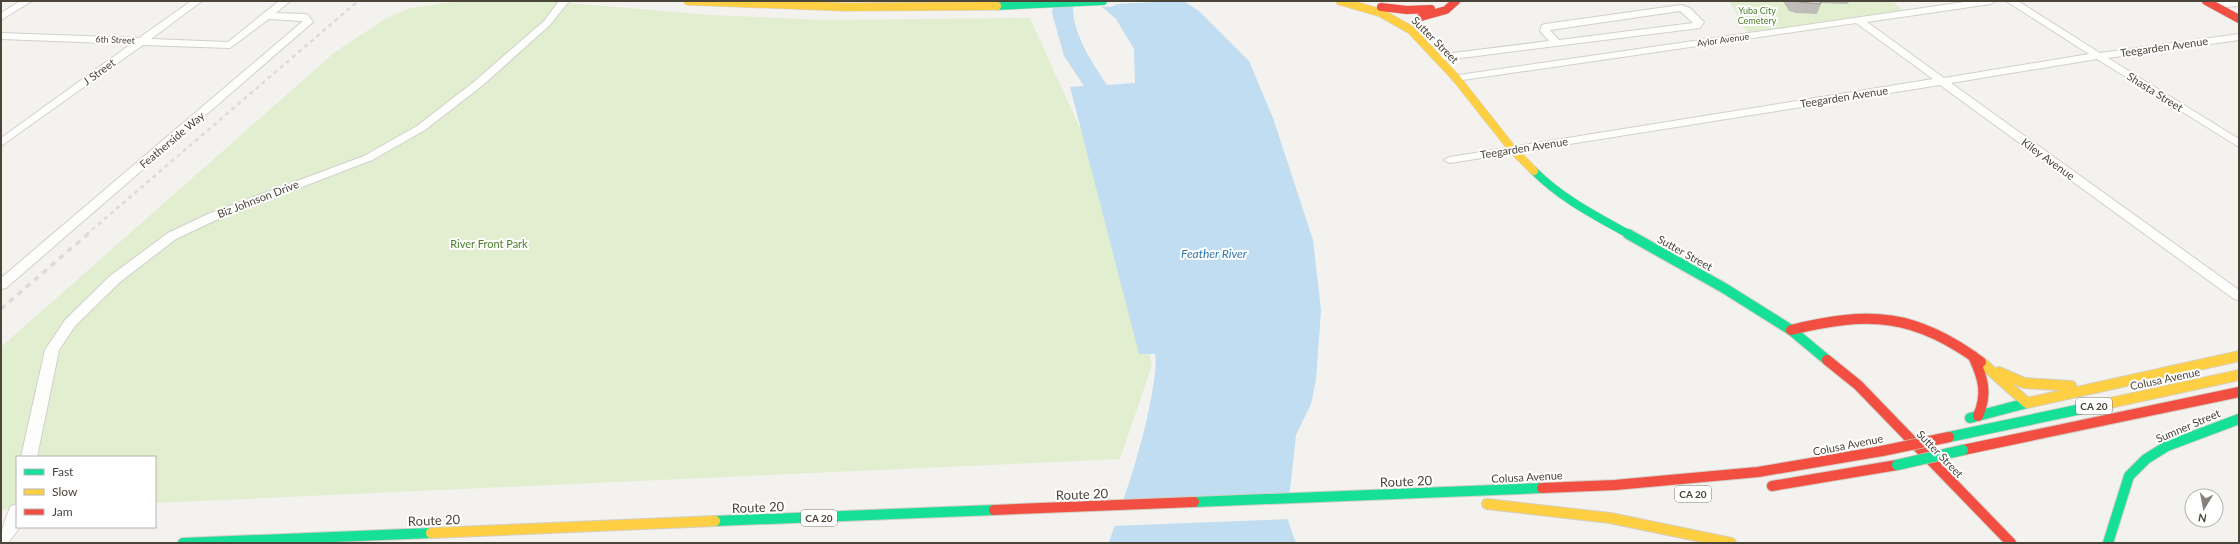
<svg xmlns="http://www.w3.org/2000/svg" width="2240" height="544" viewBox="0 0 2240 544" font-family="Lato,sans-serif">
  <style>
    .green { fill: #e1eecf }
    .water { fill: #c0ddf1 }
    .pier { fill: #f4f2ee }
    .lines { fill: none; stroke-linecap: round; stroke-linejoin: round }
    .street-casing { stroke: #d2d0cb; stroke-width: 2 }
    .fast-far1-casing { stroke: #d3cfc5; stroke-width: 9 }
    .fast-casing { stroke: #d3cfc5; stroke-width: 12 }
    .slow-far1-casing { stroke: #d3cfc5; stroke-width: 9 }
    .slow-casing { stroke: #d3cfc5; stroke-width: 12 }
    .jam-far1-casing { stroke: #d3cfc5; stroke-width: 9 }
    .jam-casing { stroke: #d3cfc5; stroke-width: 12 }
    .street { fill: #fdfdfc; fill-rule: evenodd }
    .fast-far1 { stroke: #16e098; stroke-width: 8 }
    .fast { stroke: #16e098; stroke-width: 10 }
    .slow-far1 { stroke: #ffcf43; stroke-width: 8 }
    .slow { stroke: #ffcf43; stroke-width: 10 }
    .jam-far1 { stroke: #f24e42; stroke-width: 8 }
    .jam { stroke: #f24e42; stroke-width: 10 }
    .rail-far1 { stroke: #dbdbda; stroke-width: 2.5; stroke-dasharray: 4 4; stroke-linecap: butt }
    .rail { stroke: #dbdbda; stroke-width: 3.5; stroke-dasharray: 5.5 5.5; stroke-linecap: butt }
    .fast-bridge-casing { stroke: #ccbfa9; stroke-width: 12; stroke-linecap: butt }
    .jam-bridge-casing { stroke: #ccbfa9; stroke-width: 12; stroke-linecap: butt }
    .fast-bridge { stroke: #16e098; stroke-width: 10 }
    .jam-bridge { stroke: #f24e42; stroke-width: 10 }
    .wall { fill: #bfbcb8 }
    .building { fill: #dedbd6; stroke: #9b9996 }
    .labels { text-anchor: middle; stroke-width: 4; stroke-linejoin: round; paint-order: stroke }
    .far-park-label { font-size: 9px; fill: #4a7f2a; stroke: #fff }
    .far-street-label { font-size: 9px; fill: #4b4439; stroke: #fff }
    .shield { fill: #fff; stroke: #817c74; stroke-width: 1 }
    .shield-label { font-size: 10px; font-weight: bold; fill: #4b4439 }
    .street-label { font-size: 11px; fill: #4b4439; stroke: #fff }
    .park-label { font-size: 11px; fill: #4a7f2a; stroke: #fff }
    .water-label { font-size: 12px; font-style: italic; fill: #2e7ab2; stroke: #fff }
    .near-street-label { font-size: 13px; fill: #4b4439; stroke: #fff }
  </style>
  <rect width="100%" height="100%" fill="#f4f2ee"/>
  <g class="green">
    <polygon points="460,1 544,1 711,15 825,20 1030,18 1110,195 1152,365 1120,459 155,503 155,457 17,457 17,509 1,510 1,347 335,52 385,19 410,8"/>
    <polygon points="1729,1 1892,1 1905,12 1748,34"/>
  </g>
  <path class="water" d="M1054 1 1073 3C1071 32 1092 62 1107 85L1135 83 1134 49 1116 19 1102 7 1089 1H1183L1199 11 1249 61 1273 118 1313 240 1321 310 1316 380 1311 404 1296 435 1287 518 1296 543H1105L1109 542C1126 493 1143 445 1152 393 1154 380 1157 367 1155 354H1139L1070 87 1084 86 1064 56 1052 13Z"/>
  <g class="pier">
    <polygon points="1087,1 1174,1 1117,4 1111,7 1095,6"/>
    <polygon points="1292,493 1289,519 1112,526 1122,500"/>
  </g>
  <g class="lines">
    <g class="street-casing">
      <g id="street">
        <polygon points="20,1 32,1 1,20 1,13"/>
        <polygon points="191,1 202,1 151,39 228,42 279,1 290,1 276,13 305,14 308,15 313,22 6,288 1,289 1,278 303,21 269,19 230,48 143,45 1,146 1,138 131,44 1,39 1,33 139,38"/>
        <polygon points="559,1 569,1 550,25 483,85 425,130 372,160 216,220 176,239 120,282 75,326 59,350 37,457 21,457 45,350 65,320 110,276 168,233 208,214 364,156 417,126 475,81 544,21"/>
        <polygon points="1971,1 1996,1 1991,4 1867,22 1944,78 2089,54 2006,1 2018,1 2100,53 2239,34 2239,40 2108,58 2239,139 2239,147 2097,59 1951,83 2239,290 2239,300 2234,299 1940,85 1450,163 1444,160 1450,157 1933,79 1856,23 1456,81 1452,80 1452,76"/>
        <polygon points="2239,1 2239,6 2213,8 2208,5 2213,2"/>
        <path d="M1681 5 1690 8 1704 22 1700 28 1437 61 1432 58 1437 55 1549 41 1540 31 1542 25 1545 24ZM1680 11 1693 23 1559 40 1550 30Z"/>
        <path d="M17 504V527H20L8 543H1C1 530 5 518 11 506Z"/>
      </g>
    </g>
    <g class="fast-far1-casing">
      <g id="fast-far1">
        <polyline points="997,6 1103,1"/>
        <path d="M1534 171C1562 199 1596 216 1630 235"/>
      </g>
    </g>
    <g class="fast-casing">
      <g id="fast">
        <polyline points="1628,234 1724,288 1791,330 1827,360"/>
        <polyline points="1970,418 2027,403"/>
        <polyline points="1949,437 2110,403"/>
        <polyline points="1194,502 1542,488"/>
        <polyline points="715,521 994,510"/>
        <polyline points="183,543 431,533"/>
        <polyline points="2108,543 2129,476 2146,459 2167,446 2239,419"/>
      </g>
    </g>
    <g class="slow-far1-casing">
      <g id="slow-far1">
        <polyline points="688,1 844,7 997,6"/>
        <polyline points="1340,1 1381,13 1411,30 1456,78 1513,150 1534,171"/>
      </g>
    </g>
    <g class="slow-casing">
      <g id="slow">
        <polyline points="1981,362 2027,403 2239,356"/>
        <polyline points="1999,372 2024,383 2071,386"/>
        <polyline points="2110,403 2239,375"/>
        <polyline points="1487,504 1610,518 1731,543"/>
        <polyline points="431,533 715,521"/>
      </g>
    </g>
    <g class="jam-far1-casing">
      <g id="jam-far1">
        <polyline points="2206,1 2239,19"/>
        <polyline points="1381,7 1407,10 1431,9"/>
        <polyline points="1421,17 1446,10 1456,1"/>
      </g>
    </g>
    <g class="jam-casing">
      <g id="jam">
        <path d="M1791 330C1870 311 1915 313 1981 362"/>
        <path d="M1973 356C1983 378 1988 393 1978 416"/>
        <polyline points="1827,360 1858,385 2011,543"/>
        <polyline points="1963,450 2239,392"/>
        <polyline points="1772,486 1897,465"/>
        <polyline points="1542,488 1615,485 1758,472 1882,451"/>
        <polyline points="994,510 1194,502"/>
      </g>
    </g>
    <use href="#street" class="street"/>
    <use href="#fast-far1" class="fast-far1"/>
    <use href="#fast" class="fast"/>
    <use href="#slow-far1" class="slow-far1"/>
    <use href="#slow" class="slow"/>
    <use href="#jam-far1" class="jam-far1"/>
    <use href="#jam" class="jam"/>
    <polyline class="rail-far1" points="86,235 358,1"/>
    <polyline class="rail" points="1,309 88,234"/>
    <g class="fast-bridge-casing">
      <polyline id="fast-bridge" points="1897,465 1963,450"/>
    </g>
    <g class="jam-bridge-casing">
      <polyline id="jam-bridge" points="1882,451 1949,437"/>
    </g>
    <use href="#fast-bridge" class="fast-bridge"/>
    <use href="#jam-bridge" class="jam-bridge"/>
  </g>
  <polygon class="wall" points="1783,1 1849,1 1848,4 1820,3 1821,4 1817,14 1796,13 1789,11"/>
  <polygon class="building" points="1793,1 1819,1 1821,4 1800,2"/>
  <g class="labels">
    <g class="far-park-label">
      <text x="1757" y="14">Yuba City<tspan x="1757" dy="10">Cemetery</tspan></text>
    </g>
    <g class="far-street-label">
      <text transform="translate(115 40) rotate(2)" y="3">6th Street</text>
      <text transform="translate(1723 40) rotate(-8)" y="3">Aylor Avenue</text>
    </g>
    <g class="shield">
      <rect x="2076" y="398" width="36" height="16" rx="3"/>
      <rect x="1675" y="486" width="36" height="16" rx="3"/>
      <rect x="801" y="510" width="36" height="16" rx="3"/>
    </g>
    <g class="shield-label">
      <text x="2094" y="410">CA 20</text>
      <text x="1693" y="498">CA 20</text>
      <text x="819" y="522">CA 20</text>
    </g>
    <g class="street-label">
      <text transform="translate(1435 40) rotate(45)" y="4">Sutter Street</text>
      <text transform="translate(2164 47) rotate(-8)" y="4">Teegarden Avenue</text>
      <text transform="translate(99 72) rotate(-36)" y="4">J Street</text>
      <text transform="translate(2155 92) rotate(32)" y="4">Shasta Street</text>
      <text transform="translate(1844 97) rotate(-9)" y="4">Teegarden Avenue</text>
      <text transform="translate(172 140) rotate(-40)" y="4">Featherside Way</text>
      <text transform="translate(1524 148) rotate(-9)" y="4">Teegarden Avenue</text>
      <text transform="translate(2048 159) rotate(36)" y="4">Kiley Avenue</text>
      <text transform="translate(258 199) rotate(-21)" y="4">Biz Johnson Drive</text>
      <text transform="translate(1685 253) rotate(29)" y="4">Sutter Street</text>
      <text transform="translate(2165 379) rotate(-12)" y="4">Colusa Avenue</text>
      <text transform="translate(2188 426) rotate(-23)" y="4">Sumner Street</text>
      <text transform="translate(1848 445) rotate(-11)" y="4">Colusa Avenue</text>
      <text transform="translate(1940 454) rotate(46)" y="4">Sutter Street</text>
      <text transform="translate(1527 477) rotate(-3)" y="4">Colusa Avenue</text>
    </g>
    <g class="park-label">
      <text x="489" y="248">River Front Park</text>
    </g>
    <g class="water-label">
      <text x="1214" y="258">Feather River</text>
    </g>
    <g class="near-street-label">
      <text transform="translate(1406 481) rotate(-2)" y="5">Route 20</text>
      <text transform="translate(1082 494) rotate(-2)" y="5">Route 20</text>
      <text transform="translate(758 507) rotate(-2)" y="5">Route 20</text>
      <text transform="translate(434 520) rotate(-2)" y="5">Route 20</text>
    </g>
  </g>
  <rect width="2240" height="544" fill="none" stroke="#4b4439" stroke-width="4"/>
  <rect x="16" y="456" width="140" height="72" fill="#ffffff" stroke="#b7b4b0"/>
  <rect x="24" y="469" width="20" height="6" fill="#16e098" stroke="#b7b4b0"/>
  <text x="52" y="476" font-size="12" fill="#4b4439">Fast</text>
  <rect x="24" y="489" width="20" height="6" fill="#ffcf43" stroke="#b7b4b0"/>
  <text x="52" y="496" font-size="12" fill="#4b4439">Slow</text>
  <rect x="24" y="509" width="20" height="6" fill="#f24e42" stroke="#b7b4b0"/>
  <text x="52" y="516" font-size="12" fill="#4b4439">Jam</text>
  <g transform="translate(2204 508) rotate(190)"><circle r="19" fill="#ffffff" stroke="#b7b4b0"/>
  <path d="M0-3L7 15L0 10L-7 15Z" fill="#868178"/>
  <text y="-6" font-size="11" font-weight="bold" text-anchor="middle" fill="#4b4439">N</text>
  </g>
</svg>
